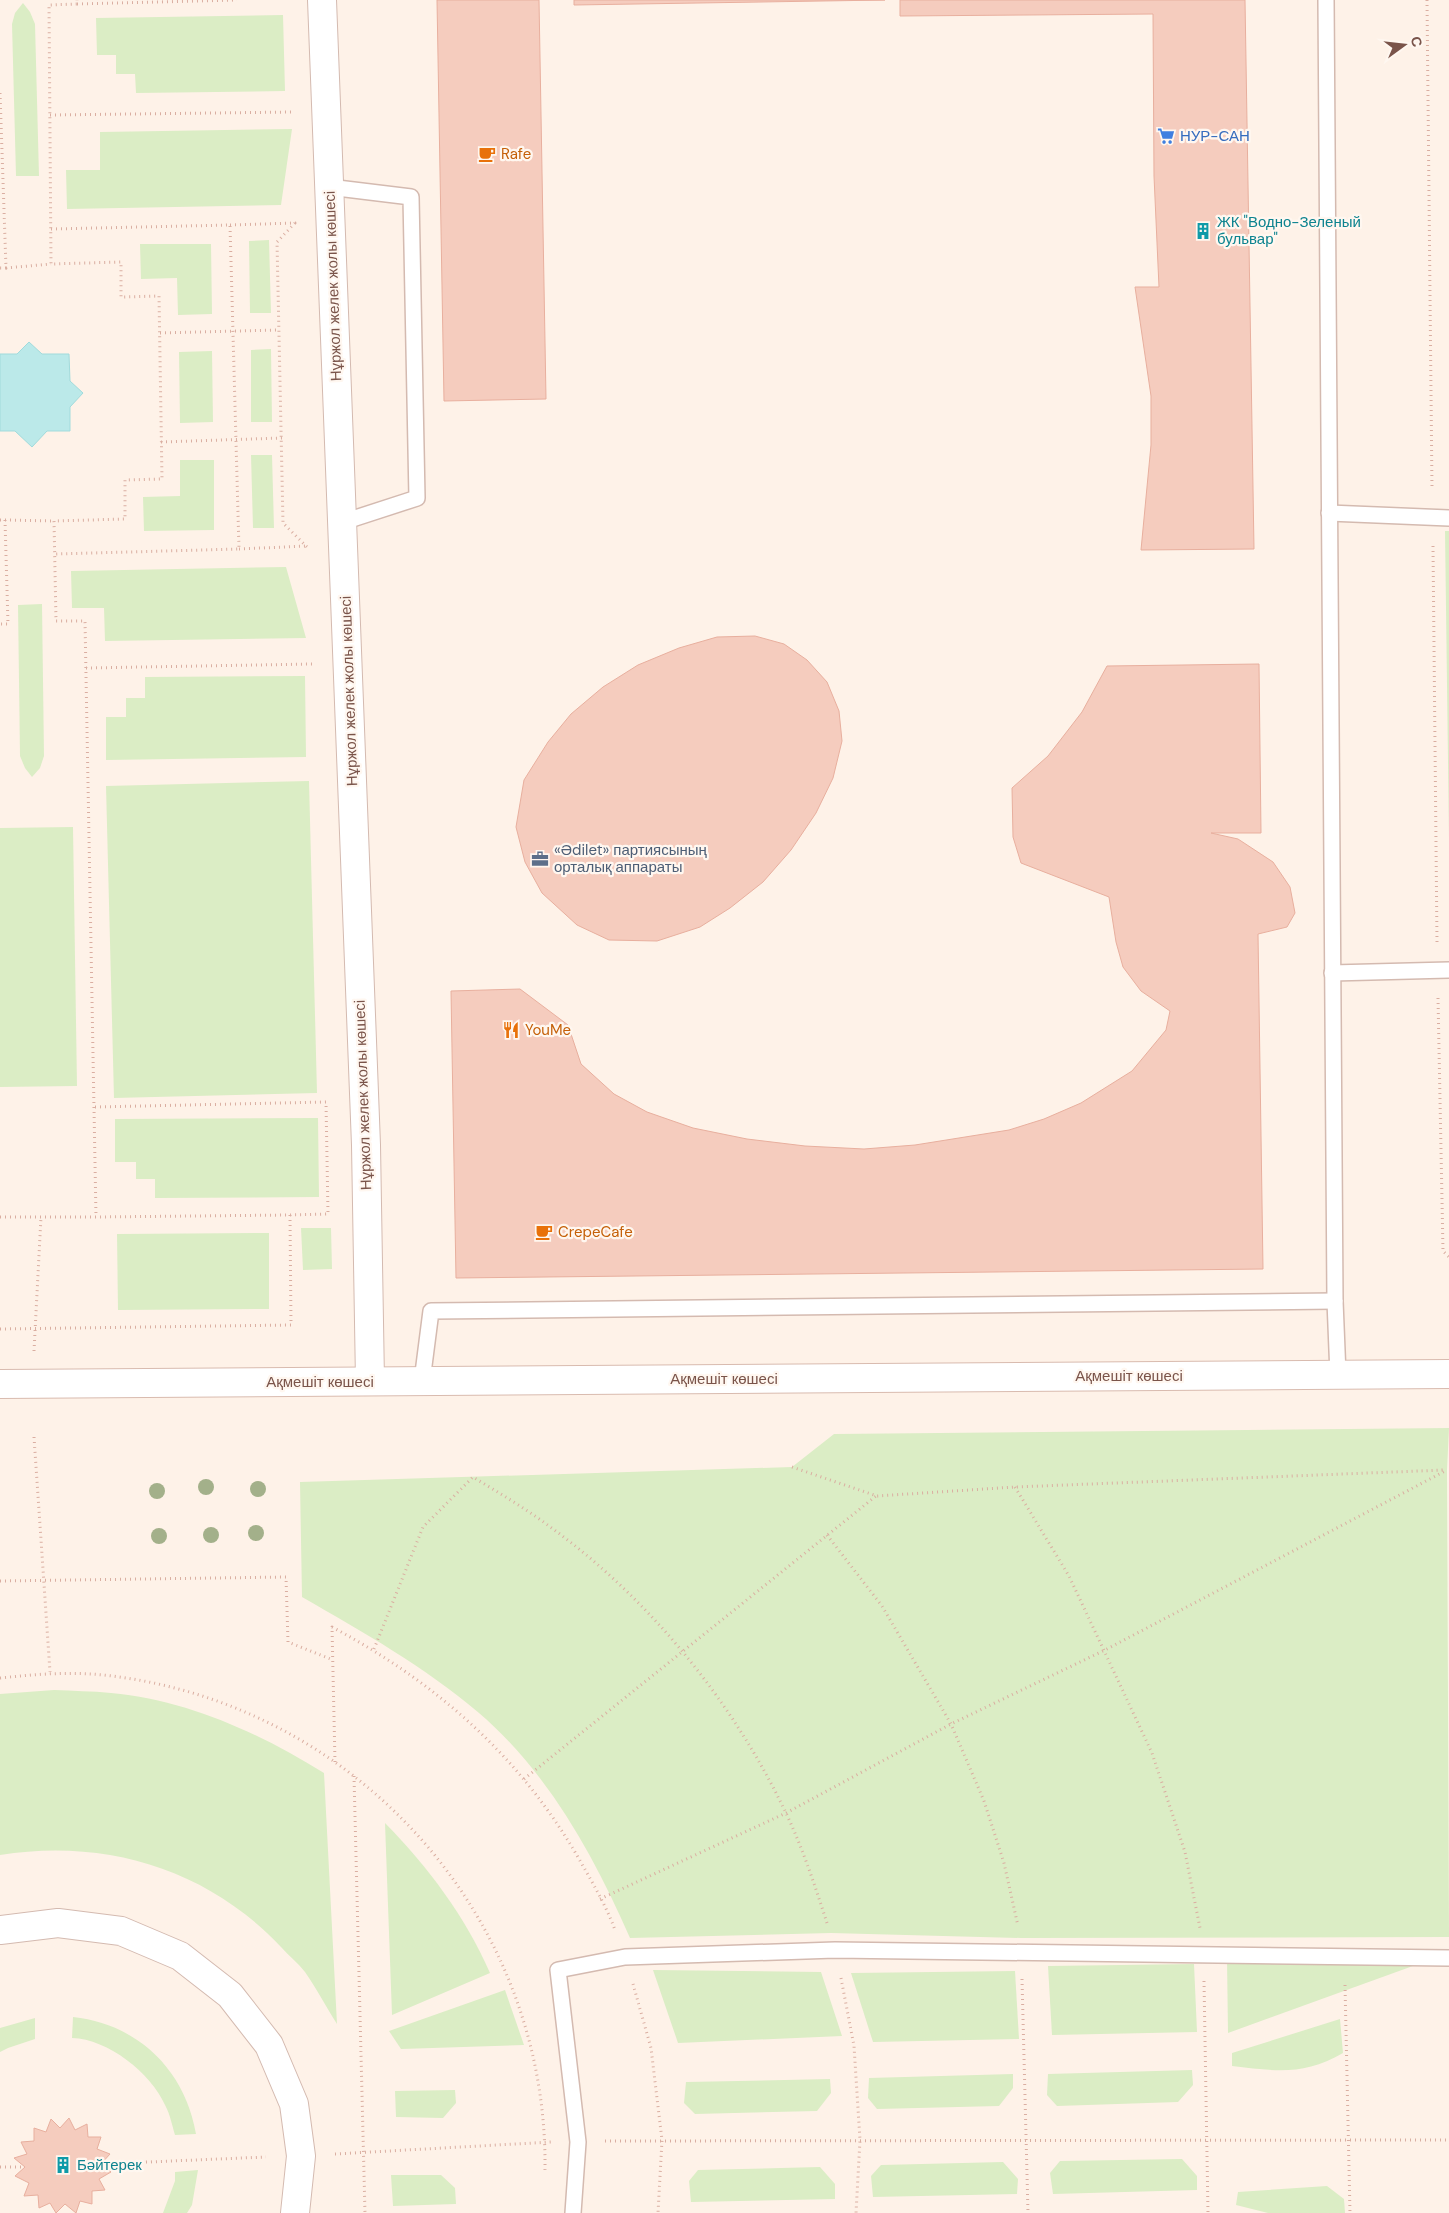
<svg xmlns="http://www.w3.org/2000/svg" width="1449" height="2213" viewBox="0 0 1449 2213" font-family="'DM Sans',sans-serif">
  <style>
    .green { fill: #dbedc5 }
    .water { fill: #bbe9e9; stroke: #a1dbdc }
    .building { fill: #f5ccbe; stroke: #e8af9e }
    .lines { fill: none; stroke-linecap: round; stroke-linejoin: round }
    .lane-casing { stroke: #d4bab0; stroke-width: 18 }
    .street-casing { stroke: #d4bab0; stroke-width: 30 }
    .secondary-casing { stroke: #d9bbaf; stroke-width: 30 }
    .path { stroke: #daaea1; stroke-width: 3; stroke-dasharray: 1 4; stroke-linecap: butt }
    .lane { stroke: #fff; stroke-width: 15 }
    .street { stroke: #fff; stroke-width: 28 }
    .secondary { stroke: #fff; stroke-width: 28 }
    .tree { fill: #a3b08a }
    .labels { text-anchor: middle; stroke-width: 4.5; stroke-linejoin: round; paint-order: stroke }
    .shop-label { font-size: 15px; fill: #366cbe; stroke: #fff7f0; text-anchor: start }
    .food-label { font-size: 15px; fill: #c56008; stroke: #fff7f0; text-anchor: start }
    .culture-label { font-size: 15px; fill: #0d838f; stroke: #fff7f0; text-anchor: start }
    .street-label { font-size: 15px; fill: #7a544a; stroke: #fff7f0 }
    .service-label { font-size: 15px; fill: #4e5e75; stroke: #fff7f0; text-anchor: start }
  </style>
  <rect width="100%" height="100%" fill="#fef2e8"/>
  <g class="green">
    <polygon points="23,3 30,12 35,24 39,176 16,176 12,24 15,13"/>
    <polygon points="283,15 285,91 136,93 135,74 116,74 116,55 97,55 96,18"/>
    <polygon points="292,129 281,205 67,209 66,170 100,170 100,132"/>
    <polygon points="269,240 271,313 250,313 249,241"/>
    <polygon points="140,244 211,244 212,314 178,315 177,278 141,279"/>
    <polygon points="271,349 272,422 251,422 251,350"/>
    <polygon points="212,351 213,422 180,423 179,352"/>
    <polygon points="251,455 272,455 274,528 253,528"/>
    <polygon points="180,460 214,460 214,530 144,531 143,497 180,496"/>
    <polygon points="1445,531 1449,531 1449,838"/>
    <polygon points="286,567 306,638 105,641 104,608 72,608 71,571"/>
    <polygon points="42,604 44,756 40,768 32,777 25,768 20,756 18,605"/>
    <polygon points="305,676 306,757 106,760 106,717 126,717 126,698 145,698 145,677"/>
    <polygon points="309,781 317,1093 114,1098 106,786"/>
    <polygon points="73,827 77,1086 0,1087 0,828"/>
    <polygon points="318,1118 319,1197 155,1198 155,1179 136,1179 136,1162 115,1162 115,1119"/>
    <polygon points="301,1228 331,1228 332,1269 303,1270"/>
    <polygon points="269,1233 269,1309 118,1310 117,1234"/>
    <path d="M1449 1428 1447 1470 1449 1937 1021 1938 831 1933 630 1938C594 1856 548 1772 479 1713 425 1667 363 1632 302 1597L300 1482 792 1467 834 1434Z"/>
    <path d="M54 1690C73 1691 92 1691 111 1693 188 1700 259 1733 324 1773L337 2024C326 2007 317 1989 305 1972 298 1963 289 1956 281 1947 208 1869 105 1838 0 1855V1694Z"/>
    <path d="M385 1823C428 1867 465 1916 490 1973L392 2015Z"/>
    <polygon points="1435,1958 1228,2033 1227,1959"/>
    <polygon points="1194,1964 1197,2032 1052,2035 1048,1966"/>
    <polygon points="653,1970 821,1972 842,2036 678,2043"/>
    <polygon points="1015,1971 1019,2039 873,2042 851,1973"/>
    <polygon points="505,1990 524,2045 401,2049 389,2031"/>
    <path d="M73 2017C138 2024 185 2070 196 2134L175 2135C172 2125 170 2114 165 2105 151 2073 108 2039 72 2038Z"/>
    <polygon points="35,2018 35,2039 8,2048 0,2052 0,2028"/>
    <path d="M1340 2019 1343 2053C1304 2076 1275 2071 1232 2066V2053Z"/>
    <polygon points="1192,2070 1193,2085 1178,2102 1057,2106 1047,2095 1048,2074"/>
    <polygon points="1013,2074 1013,2088 999,2106 877,2109 868,2098 869,2078"/>
    <polygon points="830,2079 831,2093 817,2111 695,2114 684,2103 686,2082"/>
    <polygon points="455,2090 456,2103 443,2118 396,2117 395,2091"/>
    <polygon points="1182,2159 1197,2176 1197,2190 1053,2194 1050,2173 1060,2161"/>
    <polygon points="1003,2162 1018,2179 1017,2194 873,2197 871,2176 881,2165"/>
    <polygon points="820,2167 835,2184 835,2199 691,2202 689,2181 698,2170"/>
    <polygon points="198,2170 192,2205 187,2213 163,2213 175,2181 175,2172"/>
    <polygon points="391,2175 441,2175 455,2188 456,2204 393,2206"/>
    <polygon points="1327,2186 1344,2199 1345,2213 1268,2213 1236,2205 1238,2192"/>
  </g>
  <polygon class="water" points="29,342 42,354 69,354 70,381 83,393 70,407 70,431 47,431 32,447 15,431 0,431 0,354 17,354"/>
  <g class="building">
    <polygon points="437,0 539,0 546,399 444,401"/>
    <polygon points="574,0 885,0 574,5"/>
    <polygon points="900,0 1245,0 1254,549 1141,550 1151,445 1151,396 1135,287 1159,287 1154,176 1153,14 900,16"/>
    <polygon points="755,636 784,644 807,660 827,682 839,711 842,741 833,778 816,813 791,850 763,882 730,908 700,927 657,941 609,940 577,925 542,893 525,862 516,827 524,780 548,742 571,714 603,687 638,665 679,648 717,637"/>
    <polygon points="1259,664 1261,833 1211,833 1238,839 1273,862 1290,887 1295,913 1287,927 1258,934 1263,1269 456,1278 451,991 520,989 568,1025 581,1064 614,1094 647,1112 693,1128 747,1139 805,1146 864,1149 915,1145 1009,1130 1044,1119 1081,1103 1132,1071 1166,1030 1170,1011 1141,991 1123,967 1116,942 1109,897 1021,863 1013,837 1012,788 1048,756 1082,712 1107,666"/>
    <polygon points="69,2118 75,2130 87,2124 88,2137 101,2137 97,2149 110,2154 101,2164 111,2172 99,2179 105,2190 92,2191 92,2204 80,2201 76,2213 65,2204 56,2213 50,2203 39,2208 38,2195 24,2196 29,2183 15,2176 25,2167 14,2158 27,2154 21,2142 34,2141 34,2128 46,2132 51,2119 60,2128"/>
  </g>
  <g class="lines">
    <g class="lane-casing">
      <g id="lane">
        <polyline points="1326,0 1335,1301 1338,1375"/>
        <polyline points="329,187 411,197 417,498 343,522"/>
        <polyline points="1329,513 1449,518"/>
        <polyline points="1332,973 1449,970"/>
        <polyline points="422,1381 431,1311 1335,1301"/>
        <polyline points="573,2213 578,2142 558,1970 625,1957 835,1950 1449,1958"/>
      </g>
    </g>
    <g class="street-casing">
      <g id="street">
        <polyline points="322,0 366,1145 370,1381"/>
        <polyline points="0,1930 58,1923 121,1931 180,1956 230,1995 269,2045 294,2104 301,2156 295,2213"/>
      </g>
    </g>
    <g class="secondary-casing">
      <polyline id="secondary" points="0,1384 1449,1374"/>
    </g>
    <g class="path">
      <polyline points="1427,0 1432,489"/>
      <polyline points="77,4 237,0"/>
      <polyline points="0,93 6,268 0,268"/>
      <polyline points="50,115 293,112"/>
      <polyline points="230,225 295,223 277,242 283,523 307,547"/>
      <polyline points="51,229 230,225 239,549 55,554"/>
      <polyline points="6,268 51,264"/>
      <polyline points="160,333 279,330"/>
      <polyline points="161,442 282,438"/>
      <polyline points="0,520 5,520 8,624 0,624"/>
      <polyline points="5,520 54,521"/>
      <polyline points="1433,546 1437,942"/>
      <polyline points="239,549 307,546"/>
      <polyline points="86,668 313,664"/>
      <polyline points="1438,998 1443,1251 1449,1257"/>
      <polyline points="95,1107 326,1102 328,1214 290,1215"/>
      <polyline points="0,1217 96,1217 85,621 56,621 54,521 125,519 125,480 162,479 159,296 121,297 121,262 51,264 49,5 77,4 77,0"/>
      <polyline points="0,1329 291,1325 290,1215 96,1217"/>
      <polyline points="34,1351 41,1217"/>
      <polyline points="34,1437 50,1672"/>
      <polyline points="792,1467 877,1496 1015,1487 1444,1470"/>
      <polyline points="1015,1487 1069,1576 1152,1753 1185,1852 1200,1928"/>
      <polyline points="827,1535 882,1606 951,1724 984,1801 1004,1863 1018,1926"/>
      <polyline points="0,1581 286,1577 288,1642 333,1660"/>
      <path d="M374 1649 423 1527 473 1477C499 1493 525 1508 549 1526 650 1599 733 1702 786 1813 803 1849 815 1886 827 1923"/>
      <path d="M0 1678C38 1674 74 1671 112 1676 360 1707 548 1920 545 2170"/>
      <path d="M335 1762 332 1627C439 1684 524 1760 583 1866 595 1887 607 1908 615 1930"/>
      <polyline points="354,1776 365,2213"/>
      <polyline points="524,1779 876,1496"/>
      <polyline points="600,1899 786,1813 951,1724 1105,1650 1447,1470"/>
      <polyline points="841,1978 854,2046 860,2140 856,2213"/>
      <polyline points="1022,1979 1028,2213"/>
      <polyline points="1204,1981 1208,2213"/>
      <polyline points="633,1984 651,2048 662,2140 658,2213"/>
      <polyline points="1345,1985 1350,2213"/>
      <polyline points="605,2141 1449,2140"/>
      <polyline points="335,2154 551,2142"/>
      <polyline points="101,2164 266,2157"/>
      <polyline points="0,2167 25,2167"/>
    </g>
    <use href="#lane" class="lane"/>
    <use href="#street" class="street"/>
    <use href="#secondary" class="secondary"/>
  </g>
  <g class="tree">
    <circle cx="206" cy="1487" r="8"/>
    <circle cx="258" cy="1489" r="8"/>
    <circle cx="157" cy="1491" r="8"/>
    <circle cx="256" cy="1533" r="8"/>
    <circle cx="211" cy="1535" r="8"/>
    <circle cx="159" cy="1536" r="8"/>
  </g>
  <defs>
    <g id="supermarket-bare" transform="scale(1.35)"><path d="M-6-5.5h2.5l.6 2H6L4.5 2H-2.5L-4.4-4H-6ZM-1.5 3.2a1.3 1.3 0 1 0 .1 0ZM3 3.2a1.3 1.3 0 1 0 .1 0Z" fill="#3f7fe0" stroke="#fff7f0" stroke-width="2.5" paint-order="stroke"/></g>
    <g id="cafe-bare" transform="scale(1.35)"><path d="M-5.5-4.5H6V0H3Q3 3.5 0 3.5H-2.5Q-5.5 3.5-5.5 0ZM3-3.2v2h1.7v-2ZM-6 4.5H4V6H-6Z" fill="#e8710a" stroke="#fff7f0" stroke-width="2.5" paint-order="stroke"/></g>
    <g id="building-bare" transform="scale(1.35)"><path d="M-4-6H4V6H1V3H-1V6H-4ZM-2.5-4.3h1.7v1.8h-1.7ZM.8-4.3h1.7v1.8H.8ZM-2.5-1h1.7V.8h-1.7ZM.8-1h1.7V.8H.8Z" fill="#0f9aa8" stroke="#fff7f0" stroke-width="2.5" paint-order="stroke"/></g>
    <g id="office-bare" transform="scale(1.35)"><path d="M-6-3h4V-5.5h4V-3h4V5H-6ZM-1-4.5V-3h2v-1.5ZM-6 0V1H6V0Z" fill="#5c6f8a" stroke="#fff7f0" stroke-width="2.5" paint-order="stroke"/></g>
    <g id="restaurant-bare" transform="scale(1.35)"><path d="M-5-6h1v4h1v-4h1v4h1v-4h1v5L-1.5 .5V6h-2V.5L-5-1ZM5-6V6H3V1.5H1.5Q1.5-4 5-6Z" fill="#e8710a" stroke="#fff7f0" stroke-width="2.5" paint-order="stroke"/></g>
  </defs>
  <g fill-rule="evenodd">
    <use href="#supermarket-bare" x="1166" y="136"/>
    <use href="#cafe-bare" x="487" y="154"/>
    <use href="#building-bare" x="1203" y="231"/>
    <use href="#office-bare" x="540" y="859"/>
    <use href="#restaurant-bare" x="511" y="1030"/>
    <use href="#cafe-bare" x="544" y="1232"/>
    <use href="#building-bare" x="63" y="2165"/>
  </g>
  <g class="labels">
    <g class="shop-label">
      <text x="1180" y="141">НУР-САН</text>
    </g>
    <g class="food-label">
      <text x="501" y="159">Rafe</text>
      <text x="525" y="1035">YouMe</text>
      <text x="558" y="1237">CrepeCafe</text>
    </g>
    <g class="culture-label">
      <text x="1217" y="227">ЖК "Водно-Зеленый<tspan x="1217" dy="17">бульвар"</tspan></text>
      <text x="77" y="2170">Бәйтерек</text>
    </g>
    <g class="street-label">
      <text transform="translate(333 286) rotate(-92)" y="5">Нұржол желек жолы көшесі</text>
      <text transform="translate(349 691) rotate(-92)" y="5">Нұржол желек жолы көшесі</text>
      <text transform="translate(363 1095) rotate(-92)" y="5">Нұржол желек жолы көшесі</text>
      <text x="1129" y="1381">Ақмешіт көшесі</text>
      <text x="724" y="1384">Ақмешіт көшесі</text>
      <text x="320" y="1387">Ақмешіт көшесі</text>
    </g>
    <g class="service-label">
      <text x="554" y="855">«Әdilet» партиясының<tspan x="554" dy="17">орталық аппараты</tspan></text>
    </g>
  </g>
  <g transform="translate(1404 45) rotate(75)" stroke="#fff7f0" stroke-width="4" paint-order="stroke">
  <path d="M0-4L9 19L0 12L-9 19Z" fill="#7a544a"/>
  <text y="-8" font-size="14" font-weight="bold" text-anchor="middle" fill="#7a544a">С</text>
  </g>
</svg>
